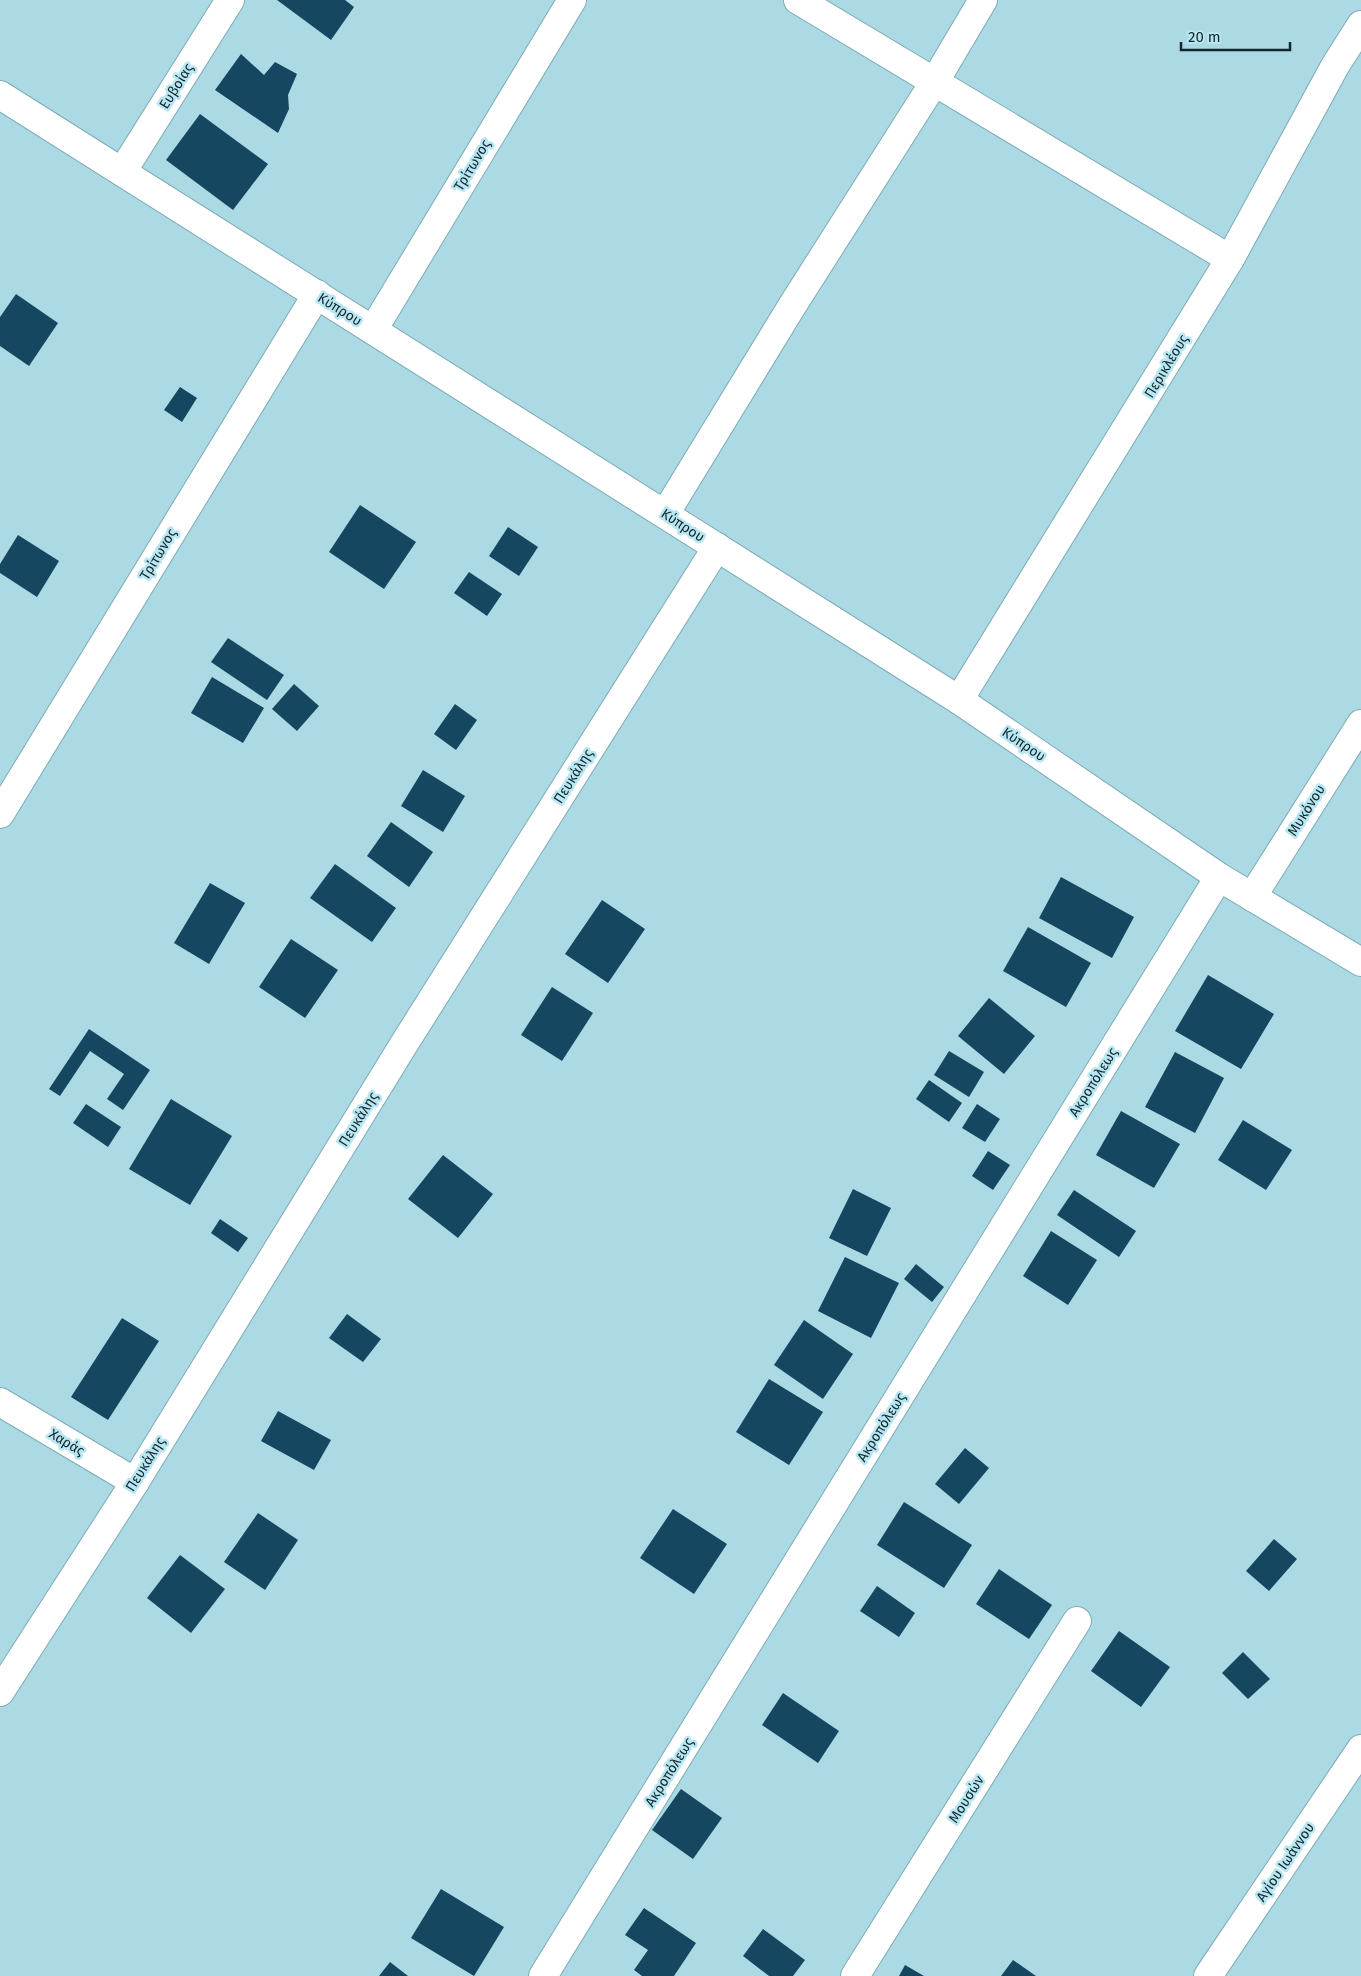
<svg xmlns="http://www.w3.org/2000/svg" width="1361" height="1976" viewBox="0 0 1361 1976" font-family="'Fira Sans',sans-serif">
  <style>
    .building { fill: #154760 }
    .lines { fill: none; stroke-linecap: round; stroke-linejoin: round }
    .minor-casing { stroke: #7dabb6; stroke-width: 30 }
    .minor { stroke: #fff; stroke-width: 28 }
    .labels { text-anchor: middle; stroke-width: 5; stroke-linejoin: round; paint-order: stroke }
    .street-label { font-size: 14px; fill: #14272b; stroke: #b8e7f3 }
  </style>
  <rect width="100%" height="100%" fill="#abdae5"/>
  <g class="building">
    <polygon points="277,0 345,0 354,7 331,40"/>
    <polygon points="241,54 264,75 275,62 297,74 288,95 289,109 278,133 215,90"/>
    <polygon points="200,114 268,164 233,210 166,160"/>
    <polygon points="16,294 58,323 29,366 0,346 0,317"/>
    <polygon points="180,387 197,398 182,422 164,410"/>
    <polygon points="360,505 416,542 384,589 329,552"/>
    <polygon points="508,527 538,547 519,576 489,556"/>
    <polygon points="18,535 59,561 37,597 0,573 0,564"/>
    <polygon points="469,572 502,594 487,616 454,593"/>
    <polygon points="228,638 284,675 267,700 211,662"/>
    <polygon points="212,677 264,708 243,743 191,713"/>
    <polygon points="294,684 319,706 297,731 272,709"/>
    <polygon points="455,704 477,720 456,750 434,734"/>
    <polygon points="423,770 465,796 443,832 401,806"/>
    <polygon points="391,822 433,852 409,887 367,856"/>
    <polygon points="335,864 396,908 372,942 310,898"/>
    <polygon points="1061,877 1134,917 1112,958 1039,918"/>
    <polygon points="210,883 245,903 209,964 174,943"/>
    <polygon points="602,900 645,929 608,983 565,954"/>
    <polygon points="1028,927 1091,963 1066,1007 1003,971"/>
    <polygon points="291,939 338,970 305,1018 259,987"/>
    <polygon points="1208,975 1274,1014 1241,1069 1175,1031"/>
    <polygon points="552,987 593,1013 562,1061 521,1035"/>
    <polygon points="989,998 1035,1036 1004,1074 958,1036"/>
    <polygon points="89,1029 150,1070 123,1110 107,1099 124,1074 90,1051 60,1096 49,1089"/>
    <polygon points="949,1051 984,1072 969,1097 934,1075"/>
    <polygon points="1175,1052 1224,1078 1195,1133 1145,1107"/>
    <polygon points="929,1080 962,1103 949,1122 916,1099"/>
    <polygon points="171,1099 232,1136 190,1205 129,1169"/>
    <polygon points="86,1104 121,1127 108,1147 73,1123"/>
    <polygon points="977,1104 1000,1119 985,1142 962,1128"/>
    <polygon points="1121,1111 1180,1144 1154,1188 1096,1155"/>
    <polygon points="1243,1120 1292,1150 1266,1190 1218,1160"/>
    <polygon points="988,1151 1010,1165 993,1190 972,1176"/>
    <polygon points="443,1155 493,1194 458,1238 408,1199"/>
    <polygon points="853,1189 891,1208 867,1256 829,1238"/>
    <polygon points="1074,1190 1136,1231 1119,1257 1057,1215"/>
    <polygon points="220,1219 248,1238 238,1252 211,1233"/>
    <polygon points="1051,1231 1097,1260 1068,1305 1023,1276"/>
    <polygon points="845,1257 899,1283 871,1338 818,1311"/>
    <polygon points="916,1264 944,1287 932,1302 904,1279"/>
    <polygon points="347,1314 381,1339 363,1362 329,1338"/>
    <polygon points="122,1318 159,1341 108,1420 71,1397"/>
    <polygon points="804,1320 853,1354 823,1399 774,1365"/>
    <polygon points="769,1379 823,1412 789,1465 736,1432"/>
    <polygon points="278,1411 331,1440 314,1470 261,1441"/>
    <polygon points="965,1448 989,1468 959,1504 935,1484"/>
    <polygon points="904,1502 972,1545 944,1588 877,1545"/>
    <polygon points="673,1509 727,1544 694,1594 640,1558"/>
    <polygon points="258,1513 298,1540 265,1590 224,1562"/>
    <polygon points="1274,1539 1297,1559 1269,1591 1246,1571"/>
    <polygon points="180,1555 225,1589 191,1633 147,1598"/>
    <polygon points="999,1569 1052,1605 1029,1639 976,1604"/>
    <polygon points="877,1586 915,1613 899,1637 860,1611"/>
    <polygon points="1119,1631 1170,1667 1141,1707 1091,1671"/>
    <polygon points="1243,1652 1270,1679 1248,1699 1222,1673"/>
    <polygon points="783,1693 839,1731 818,1763 762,1725"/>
    <polygon points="681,1789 722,1818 693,1859 652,1830"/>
    <polygon points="441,1889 504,1927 474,1976 411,1938"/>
    <polygon points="644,1908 696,1943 674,1976 642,1976 634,1970 648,1950 625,1935"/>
    <polygon points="763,1929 805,1960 793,1976 769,1976 743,1956"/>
    <polygon points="1013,1960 1036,1976 1001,1976"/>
    <polygon points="390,1962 408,1976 379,1976"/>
    <polygon points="905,1965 924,1976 899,1976"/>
  </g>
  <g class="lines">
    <g class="minor-casing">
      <g id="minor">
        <polyline points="798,0 1230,259"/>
        <polyline points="0,95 959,700 1219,877 1361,962"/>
        <polyline points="122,172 230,0"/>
        <polyline points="373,330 572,0"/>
        <polyline points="665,514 792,306 935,81 983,0"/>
        <polyline points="959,700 1230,259 1335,66 1361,25"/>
        <polyline points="0,814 317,294"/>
        <polyline points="1252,897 1361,724"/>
        <polyline points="0,1402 135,1482"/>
        <polyline points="0,1692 135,1482 404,1044 717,547"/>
        <polyline points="543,1976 1219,877"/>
        <polyline points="855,1976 1077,1621"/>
        <polyline points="1208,1976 1361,1749"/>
      </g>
    </g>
    <use href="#minor" class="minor"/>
  </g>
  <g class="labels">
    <g class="street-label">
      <text transform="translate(176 86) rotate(-58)" y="5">Ευβοίας</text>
      <text transform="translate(472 165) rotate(-59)" y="5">Τρίτωνος</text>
      <text transform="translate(340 309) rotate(32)" y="5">Κύπρου</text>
      <text transform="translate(1166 366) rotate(-59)" y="5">Περικλέους</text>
      <text transform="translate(683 525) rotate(33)" y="5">Κύπρου</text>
      <text transform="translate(158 554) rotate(-59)" y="5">Τρίτωνος</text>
      <text transform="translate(1024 744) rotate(34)" y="5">Κύπρου</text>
      <text transform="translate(573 776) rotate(-58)" y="5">Πευκάλης</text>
      <text transform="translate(1306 810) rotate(-58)" y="5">Μυκόνου</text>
      <text transform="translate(1093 1082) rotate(-58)" y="5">Ακροπόλεως</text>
      <text transform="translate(358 1119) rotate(-58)" y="5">Πευκάλης</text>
      <text transform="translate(881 1427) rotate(-58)" y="5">Ακροπόλεως</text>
      <text transform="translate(67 1442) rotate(31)" y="5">Χαράς</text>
      <text transform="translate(145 1464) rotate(-58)" y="5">Πευκάλης</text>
      <text transform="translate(669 1772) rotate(-58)" y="5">Ακροπόλεως</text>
      <text transform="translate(966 1799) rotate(-58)" y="5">Μουσών</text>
      <text transform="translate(1285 1862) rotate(-56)" y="5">Αγίου Ιωάννου</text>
    </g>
  </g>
  <path d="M1181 42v8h109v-8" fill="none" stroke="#14272b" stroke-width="2.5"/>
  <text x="1188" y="42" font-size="15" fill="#14272b" stroke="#b8e7f3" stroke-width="4" paint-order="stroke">20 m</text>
</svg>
